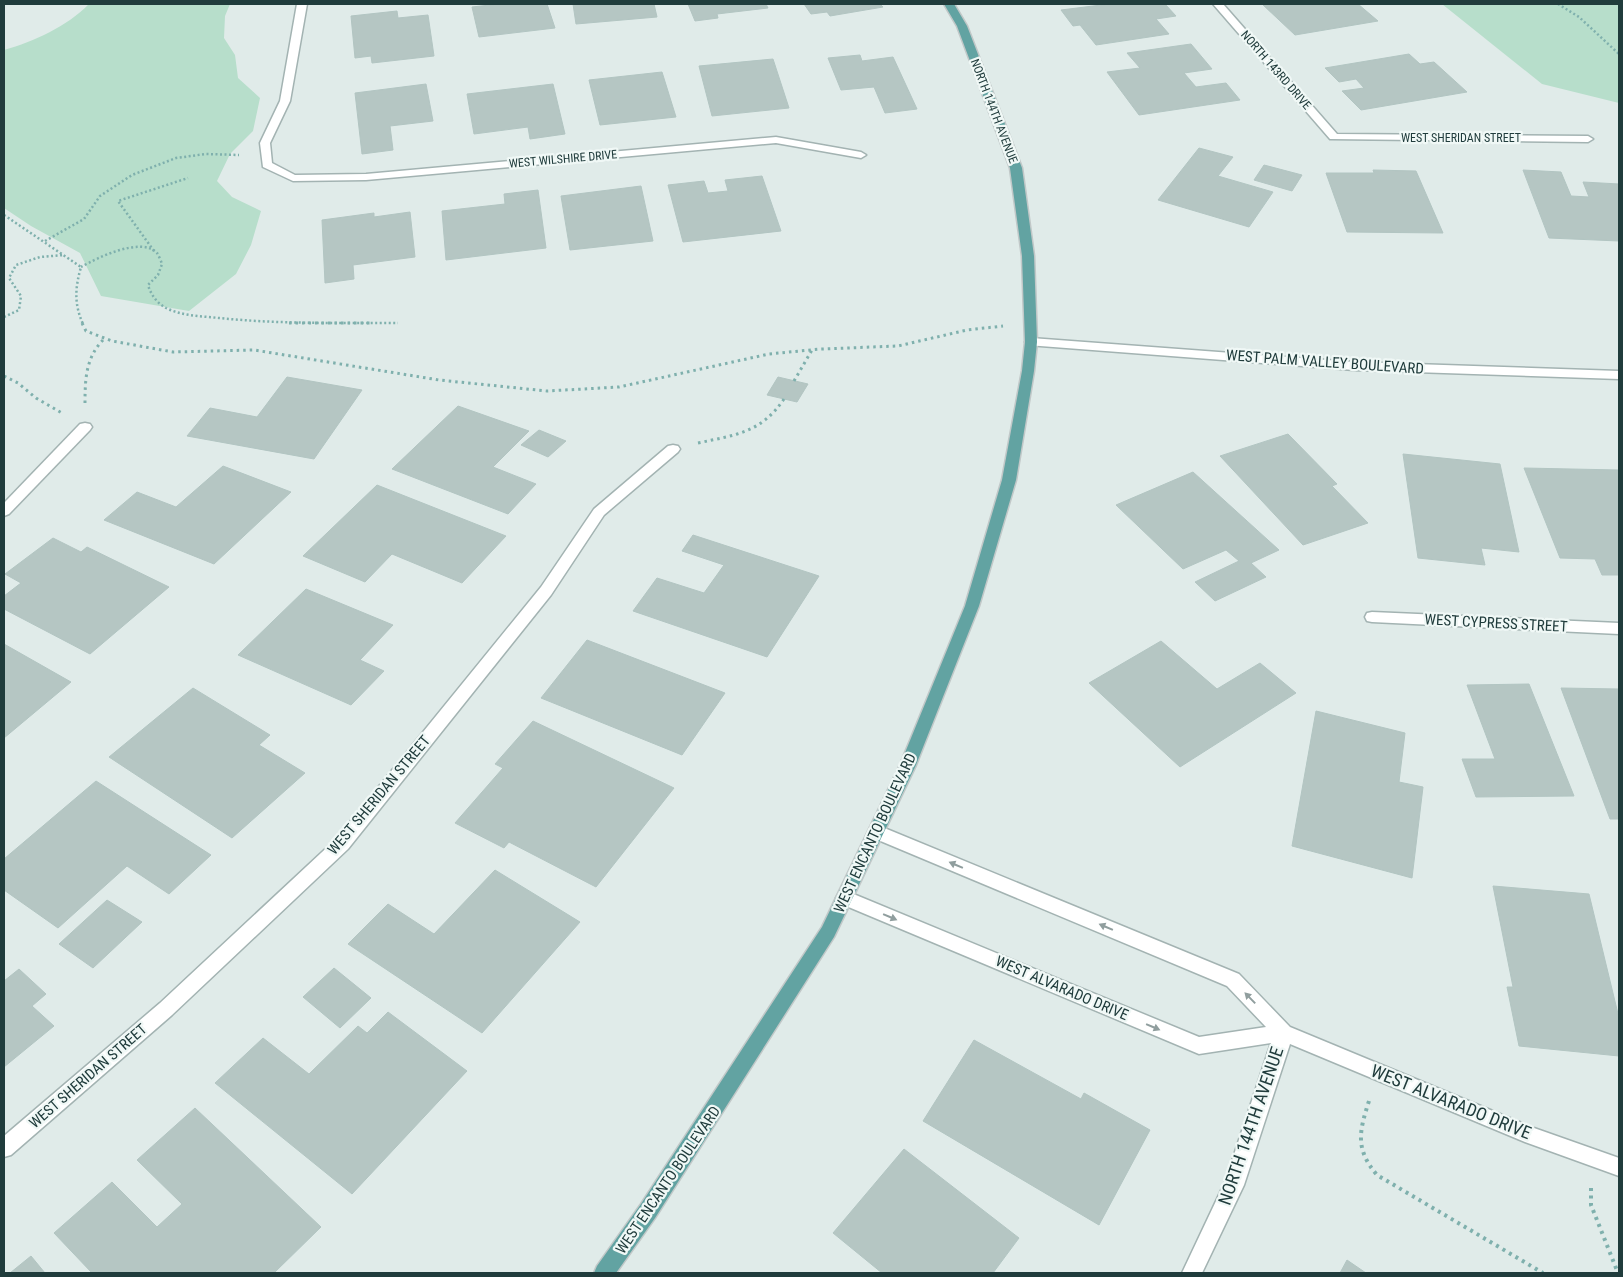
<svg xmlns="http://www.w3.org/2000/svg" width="1623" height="1277" viewBox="0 0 1623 1277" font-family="'Roboto Condensed',sans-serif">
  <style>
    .green { fill: #b7decb }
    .building { fill: #b5c6c3; stroke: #b2c5c2 }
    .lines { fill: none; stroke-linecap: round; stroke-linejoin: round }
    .minor-casing { stroke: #a3b3b2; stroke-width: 3 }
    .major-casing { stroke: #c1c8c8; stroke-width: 3 }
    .path-far2 { stroke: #7fb0ad; stroke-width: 2.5; stroke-dasharray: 2 2.5; stroke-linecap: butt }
    .path-far1 { stroke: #7fb0ad; stroke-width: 3; stroke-dasharray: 2.5 4; stroke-linecap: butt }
    .path { stroke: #7fb0ad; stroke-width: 4; stroke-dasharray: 3 4.5; stroke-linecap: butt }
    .minor { fill: #fff; fill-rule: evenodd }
    .major { fill: #62a3a2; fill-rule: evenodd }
    .oneway { fill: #909e9e }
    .labels { text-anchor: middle; stroke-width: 4.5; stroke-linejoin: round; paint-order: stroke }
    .far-street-label { font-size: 12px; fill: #203c3c; stroke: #f0f8f6 }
    .street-label { font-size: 15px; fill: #203c3c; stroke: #f0f8f6 }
    .near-street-label { font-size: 18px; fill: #203c3c; stroke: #f0f8f6 }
  </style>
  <rect width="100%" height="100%" fill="#e0ebe9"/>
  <g class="green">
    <path d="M89 4H230L225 16 224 38 235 55 238 78 260 98 253 131 230 154 217 181 232 197 261 211 251 245 236 274 189 311 101 296 80 253 31 226 4 208V50C35 41 66 27 89 4Z"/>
    <polygon points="1442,4 1619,4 1619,103 1542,84"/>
  </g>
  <g class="building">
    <polygon points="499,4 547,4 555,28 479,37 472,7"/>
    <polygon points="573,4 654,4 657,17 576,24"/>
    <polygon points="688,4 766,4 768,8 717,14 718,18 695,21"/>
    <polygon points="804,4 880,4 883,7 830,16 827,12 811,14"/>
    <polygon points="1109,4 1165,4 1176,16 1156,19 1169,34 1096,45 1080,25 1073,26 1061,10"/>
    <polygon points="1262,4 1358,4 1378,21 1295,35"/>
    <polygon points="397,11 398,18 428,15 434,56 372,63 371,56 355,58 351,16"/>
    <polygon points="1191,44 1212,69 1184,73 1196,87 1226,83 1240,100 1139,115 1107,72 1140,68 1127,53"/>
    <polygon points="1409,54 1420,64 1434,62 1467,92 1361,110 1342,91 1364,88 1356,79 1339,82 1325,68"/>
    <polygon points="860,55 862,61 893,57 917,109 885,113 874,87 841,90 828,58"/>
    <polygon points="773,59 789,108 712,116 699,66"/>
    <polygon points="662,72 676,117 600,125 589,80"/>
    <polygon points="426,84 433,121 390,126 393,150 362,154 355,93"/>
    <polygon points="553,84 565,134 530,139 528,127 474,134 467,94"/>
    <polygon points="1199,148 1233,157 1218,176 1273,192 1249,227 1158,200"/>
    <polygon points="1264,165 1302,175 1292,191 1254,180"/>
    <polygon points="1373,170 1416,171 1443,233 1347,232 1326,173 1374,173"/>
    <polygon points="1523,170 1561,172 1571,196 1589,197 1583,182 1619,184 1619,241 1549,238"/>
    <polygon points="762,176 781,231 683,242 668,185 704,181 708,193 728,191 725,180"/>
    <polygon points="641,186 653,241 570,250 561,196"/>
    <polygon points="538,190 546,248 446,260 442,211 505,204 504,194"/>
    <polygon points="410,212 415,257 353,265 354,279 325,283 322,220 374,213 374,217"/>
    <polygon points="287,377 362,390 314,459 187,436 210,408 257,417"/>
    <polygon points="778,377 808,384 797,402 767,395"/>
    <polygon points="458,406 529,431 493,467 536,484 508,514 392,469"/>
    <polygon points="539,430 566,441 548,457 521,445"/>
    <polygon points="1288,434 1337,484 1332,486 1368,523 1303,545 1220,456"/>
    <polygon points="1403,454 1500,464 1519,552 1481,548 1485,565 1418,558"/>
    <polygon points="223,466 291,492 214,564 104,520 137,492 176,507"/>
    <polygon points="1524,468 1619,470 1619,575 1602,575 1595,559 1560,558"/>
    <polygon points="1193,472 1279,550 1251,563 1266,577 1215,601 1195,582 1239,561 1226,550 1183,569 1116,505"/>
    <polygon points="377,485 506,536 462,583 392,554 365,582 303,556"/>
    <polygon points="693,535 819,576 767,657 633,611 657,578 704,593 724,565 682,551"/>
    <polygon points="53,538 81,552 87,547 169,587 90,654 4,609 4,596 21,583 5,574"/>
    <polygon points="306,589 393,625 360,660 384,671 351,705 238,655"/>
    <polygon points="587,640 725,693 682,755 541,698"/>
    <polygon points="1161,641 1217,689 1260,663 1296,693 1180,767 1089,683"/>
    <polygon points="4,644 71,682 4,738"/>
    <polygon points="1529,684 1574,796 1476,797 1462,759 1495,759 1467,685"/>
    <polygon points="193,688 270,735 259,745 305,773 232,838 109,757"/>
    <polygon points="1561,688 1619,689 1619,819 1610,819"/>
    <polygon points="1316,711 1405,733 1399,782 1423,787 1412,878 1292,846"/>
    <polygon points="533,721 674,788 596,887 509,842 504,848 455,823 503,768 495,764"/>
    <polygon points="96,781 211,855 169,894 127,866 58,928 4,890 4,859"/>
    <polygon points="495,870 580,922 482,1033 348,944 388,904 434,934"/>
    <polygon points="1493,886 1589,894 1619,1018 1619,1056 1519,1046 1507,987 1513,987"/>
    <polygon points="107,900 142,922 93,968 59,944"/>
    <polygon points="334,968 371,998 340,1028 303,997"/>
    <polygon points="19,969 46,994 32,1006 54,1026 4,1067 4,981"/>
    <polygon points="388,1012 467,1071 352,1194 215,1083 263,1038 309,1074 358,1026 367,1033"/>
    <polygon points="974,1040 1081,1099 1084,1093 1150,1130 1099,1225 923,1121"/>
    <polygon points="195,1108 321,1227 274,1273 92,1273 54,1233 112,1182 157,1227 182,1204 137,1160"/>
    <polygon points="904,1149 1019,1238 993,1273 882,1273 833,1233"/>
    <polygon points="31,1256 45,1273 10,1273"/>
    <polygon points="1347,1260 1366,1273 1340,1273"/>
  </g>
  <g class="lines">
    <g class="minor-casing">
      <g id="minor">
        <polygon points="297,4 307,4 290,101 270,143 272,163 295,175 366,174 776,137 861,152 866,155 861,158 776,143 366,180 293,181 263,167 260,143 280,101"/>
        <polygon points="1213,4 1223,4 1337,134 1588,136 1593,139 1588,142 1330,139"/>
        <polygon points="1031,338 1354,362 1619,371 1619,379 1354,370 1027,345 1025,342"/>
        <polygon points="85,423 90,424 92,427 90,430 9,514 4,516 4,503 80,424"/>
        <polygon points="673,445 678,446 680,449 678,452 604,515 551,595 348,849 172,1015 11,1155 4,1157 4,1136 160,1003 336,839 541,587 594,509 668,446"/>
        <polygon points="1372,612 1619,623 1619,634 1372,622 1367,621 1365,617 1367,613"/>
        <polygon points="877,825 1239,974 1290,1027 1534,1128 1619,1158 1619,1176 1525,1142 1290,1044 1244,1185 1202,1273 1182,1273 1225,1182 1271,1043 1199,1054 839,903 836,898 839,893 845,891 851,893 1199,1037 1266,1027 1227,986 871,837 869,832 871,827"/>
      </g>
    </g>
    <g class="major-casing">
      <polygon id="major" points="944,4 954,4 967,26 1022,168 1034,256 1037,342 1034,371 1016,480 979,606 916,765 834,937 655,1218 616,1273 594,1273 597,1266 641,1204 822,927 900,765 965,606 1002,480 1022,371 1025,342 1022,256 1010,168 957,26"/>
    </g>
    <g class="path-far2">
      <polyline points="1558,4 1579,17 1619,54"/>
      <path d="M4 215 81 267C75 288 74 304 83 324"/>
      <polyline points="45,241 84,219 100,196 132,175 176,158 206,154 239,155"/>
      <polyline points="154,251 118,201 188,178"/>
      <path d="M81 267C97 258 141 236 157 253 159 256 161 261 162 264L158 275 148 285C151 295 157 303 166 308 182 316 201 316 219 318 278 324 338 323 398 323"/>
      <polyline points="4,317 19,310 21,296 9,278 16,265 40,257 64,255"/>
    </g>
    <g class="path-far1">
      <polyline points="82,323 86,331 112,341 173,352 254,350 439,380 547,391 619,387 769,354 821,349 898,346 967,330 1003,326"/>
      <polyline points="289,323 370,323"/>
      <polyline points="4,376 18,383 36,398 62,413"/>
      <polyline points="794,381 812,350"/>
      <path d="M85 403C85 378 86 356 105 338"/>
      <path d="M698 443C735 435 761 433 784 399"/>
    </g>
    <g class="path">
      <path d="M1369 1101C1359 1132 1355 1149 1377 1175L1543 1273"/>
      <polyline points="1591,1188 1591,1205 1618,1273"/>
    </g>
    <use href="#minor" class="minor"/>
    <use href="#major" class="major"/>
  </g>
  <defs><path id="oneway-solid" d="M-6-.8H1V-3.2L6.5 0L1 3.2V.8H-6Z" transform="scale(1.25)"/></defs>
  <g class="oneway">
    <use href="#oneway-solid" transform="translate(956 865) rotate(-157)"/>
    <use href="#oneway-solid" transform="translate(890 917) rotate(23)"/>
    <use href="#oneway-solid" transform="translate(1106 927) rotate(-157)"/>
    <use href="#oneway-solid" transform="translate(1250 998) rotate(-134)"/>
    <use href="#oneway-solid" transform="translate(1153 1027) rotate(23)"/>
  </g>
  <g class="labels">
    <g class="far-street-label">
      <text transform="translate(1276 70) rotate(49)" y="4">NORTH 143RD DRIVE</text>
      <text transform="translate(994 111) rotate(69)" y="4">NORTH 144TH AVENUE</text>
      <text x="1461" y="142">WEST SHERIDAN STREET</text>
      <text transform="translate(563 159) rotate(-5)" y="4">WEST WILSHIRE DRIVE</text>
    </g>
    <g class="street-label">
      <text transform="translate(1325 362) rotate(4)" y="5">WEST PALM VALLEY BOULEVARD</text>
      <text transform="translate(1496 623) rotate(3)" y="5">WEST CYPRESS STREET</text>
      <text transform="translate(379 795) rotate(-50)" y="5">WEST SHERIDAN STREET</text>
      <text transform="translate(875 833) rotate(-65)" y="5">WEST ENCANTO BOULEVARD</text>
      <text transform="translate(1062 988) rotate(23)" y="5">WEST ALVARADO DRIVE</text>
      <text transform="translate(88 1076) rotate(-41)" y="5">WEST SHERIDAN STREET</text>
      <text transform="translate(668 1180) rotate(-56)" y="5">WEST ENCANTO BOULEVARD</text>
    </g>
    <g class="near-street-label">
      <text transform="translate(1451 1102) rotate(22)" y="6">WEST ALVARADO DRIVE</text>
      <text transform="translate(1251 1126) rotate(-71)" y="6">NORTH 144TH AVENUE</text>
    </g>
  </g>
  <rect width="1623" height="1277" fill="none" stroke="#203c3c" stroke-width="10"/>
</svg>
